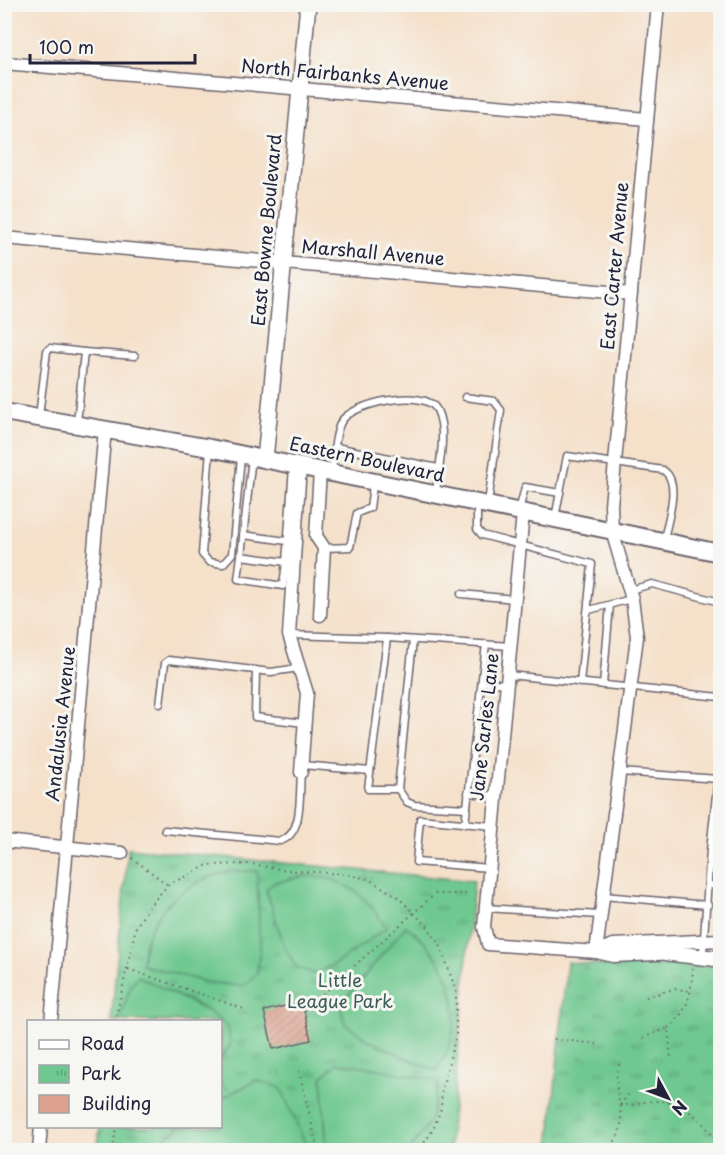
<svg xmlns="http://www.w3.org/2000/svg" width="725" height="1155" viewBox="0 0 725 1155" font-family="'Playpen Sans',sans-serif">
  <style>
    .park { fill: url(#park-tufts); stroke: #487565; stroke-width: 1.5 }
    .pitch { fill: #6ec88f; stroke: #487565; stroke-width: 1.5 }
    .building { fill: url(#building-hatch) }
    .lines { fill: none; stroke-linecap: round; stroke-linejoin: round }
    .service-casing { stroke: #6c646d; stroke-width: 9 }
    .minor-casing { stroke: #6c646d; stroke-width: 15 }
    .tertiary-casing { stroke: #6c646d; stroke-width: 18 }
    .secondary-casing { stroke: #6c646d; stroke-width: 20 }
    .path { stroke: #6c646d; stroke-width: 2; stroke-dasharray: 1.5 4.5; stroke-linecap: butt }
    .service { stroke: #fff; stroke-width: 6 }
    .minor { stroke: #fff; stroke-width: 12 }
    .tertiary { stroke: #fff; stroke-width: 15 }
    .secondary { stroke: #fff; stroke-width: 16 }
    .labels { text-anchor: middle; stroke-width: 6; stroke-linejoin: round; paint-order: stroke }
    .street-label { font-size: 18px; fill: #22223b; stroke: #f6f6f2 }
    .park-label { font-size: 18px; fill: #3d5c58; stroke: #f6f6f2 }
  </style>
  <defs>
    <pattern id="park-tufts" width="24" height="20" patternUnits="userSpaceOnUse" patternTransform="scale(1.5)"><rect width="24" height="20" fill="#6ec88f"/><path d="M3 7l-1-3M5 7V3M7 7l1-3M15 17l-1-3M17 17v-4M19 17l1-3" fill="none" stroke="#5aa276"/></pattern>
    <pattern id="building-hatch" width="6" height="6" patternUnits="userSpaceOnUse" patternTransform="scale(1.5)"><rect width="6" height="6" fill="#dca08e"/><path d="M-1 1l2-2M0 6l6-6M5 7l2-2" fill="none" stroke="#b28275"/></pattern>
  </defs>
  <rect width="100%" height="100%" fill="#f6f6f2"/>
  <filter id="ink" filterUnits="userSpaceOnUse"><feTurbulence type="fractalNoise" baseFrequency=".0167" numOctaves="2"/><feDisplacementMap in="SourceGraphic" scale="12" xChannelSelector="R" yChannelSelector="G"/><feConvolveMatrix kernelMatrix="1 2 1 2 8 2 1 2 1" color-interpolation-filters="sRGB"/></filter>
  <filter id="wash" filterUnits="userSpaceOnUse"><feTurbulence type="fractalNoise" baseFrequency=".008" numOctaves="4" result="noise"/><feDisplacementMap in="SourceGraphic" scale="24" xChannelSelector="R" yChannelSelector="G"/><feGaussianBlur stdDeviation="1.35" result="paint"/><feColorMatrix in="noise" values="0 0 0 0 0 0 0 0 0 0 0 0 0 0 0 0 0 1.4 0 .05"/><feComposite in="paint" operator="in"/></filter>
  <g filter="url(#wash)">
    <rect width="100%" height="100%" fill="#f5e0c9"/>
    <g class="park">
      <polygon points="128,848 474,881 449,1150 97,1150 100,1127 220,1126 220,1022 111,1021"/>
      <polygon points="567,962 603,965 667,962 720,967 720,1150 549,1150"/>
    </g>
    <g class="pitch">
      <path d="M232 871H257L260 949 257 974 242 986 206 982 142 965C144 913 185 880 232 871Z"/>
      <path d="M306 876C345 877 367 895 386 928L338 962 314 974 296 967 284 946 266 889 276 882Z"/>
      <path d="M406 926C454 962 471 1019 436 1071L370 1041 345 1024 340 1005Z"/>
      <polygon points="138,976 206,1010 228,1026 230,1045 221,1059 220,1022 119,1021 130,988"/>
      <polygon points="337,1063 363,1066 439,1081 431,1119 410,1150 327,1150 322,1077"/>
      <polygon points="256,1080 281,1088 308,1150 149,1150 180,1127 220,1126 221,1099"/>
    </g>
    <g id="blocks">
      <polygon class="building" points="302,1002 311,1040 273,1049 264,1011"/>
    </g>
  </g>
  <g filter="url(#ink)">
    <use href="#blocks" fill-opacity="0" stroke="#6c646d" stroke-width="1.5"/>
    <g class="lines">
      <g class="service-casing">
        <g id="service">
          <polyline points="465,397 494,401 501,410 488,503"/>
          <polyline points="39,416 47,351 50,348 84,352"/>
          <polyline points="77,423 84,352 135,356"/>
          <polyline points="336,447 438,468"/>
          <polyline points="210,449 202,554 209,562 223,564 232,554 241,457"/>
          <polyline points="252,457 241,556 286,562 293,467"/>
          <path d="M332 472C334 458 334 435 341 422 351 403 426 387 437 410 448 433 438 469 436 493"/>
          <polyline points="477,505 477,529 482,535 592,564 580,683"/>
          <polyline points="519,511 525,487 560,493"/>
          <path d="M555 518 567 456 663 470C682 482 667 521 664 540"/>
          <polyline points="243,535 287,541"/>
          <polyline points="324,548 350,547 357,513 370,508 373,485"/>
          <polyline points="241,556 238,579 283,586 286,562"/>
          <polyline points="630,590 652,584 720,602"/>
          <polyline points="461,594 515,599"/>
          <polyline points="589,610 631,599"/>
          <polyline points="289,635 387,638"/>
          <polyline points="413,640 398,789 368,789 387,638 511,646"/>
          <polyline points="256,670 255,717 304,723"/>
          <polyline points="509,675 720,697"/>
          <polyline points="483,682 508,684"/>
          <polyline points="603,685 610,605"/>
          <polyline points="160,704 165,663 169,660 271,672 299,668"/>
          <polyline points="302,765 370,771"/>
          <polyline points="620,772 718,779"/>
          <polyline points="398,789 407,802 414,805 467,808"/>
          <polyline points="468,793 496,796"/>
          <polyline points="465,824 486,644"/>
          <path d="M165 830 280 841C304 835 299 793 301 772"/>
          <polyline points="489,868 416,862 420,819 493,826"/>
          <polyline points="709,885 720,886"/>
          <polyline points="603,896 708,905"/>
          <polyline points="486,908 600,915"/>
          <polyline points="703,952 710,850 720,758"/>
        </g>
      </g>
      <g class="minor-casing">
        <g id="minor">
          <polyline points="4,63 647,119"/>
          <polyline points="4,238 631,294"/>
          <polyline points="300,466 289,635 307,693 301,772"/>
          <polyline points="523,513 484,927 488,944 596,952 613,956 677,953"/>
          <polyline points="320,615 324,548 316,536 320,471"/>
          <polyline points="4,841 122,853"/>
          <polyline points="597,951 613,945 720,940"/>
          <polyline points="596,952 637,637 632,599 612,531 611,505 658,4"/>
          <polyline points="51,1022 105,429"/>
          <polyline points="39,1150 41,1126"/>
        </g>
      </g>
      <g class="tertiary-casing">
        <g id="tertiary">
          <polyline points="265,460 308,4"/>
          <polyline points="668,953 720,959"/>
        </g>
      </g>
      <g class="secondary-casing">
        <polyline id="secondary" points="4,412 210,448 720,553"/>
      </g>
      <g class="path">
        <polyline points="132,858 168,885"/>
        <polyline points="128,969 244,1009"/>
        <polyline points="323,994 435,894 466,894"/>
        <polyline points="646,997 674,989 692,991"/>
        <polyline points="115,1022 136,927 150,905 168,885 208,865 251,864 285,870 344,874 368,879 397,896 427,926 441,947 456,991 456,1035 442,1089 441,1109 433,1130 419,1150"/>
        <path d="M668 1028C689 1011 691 994 693 968"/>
        <polyline points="643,1038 668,1028 671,1058"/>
        <polyline points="554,1039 597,1044"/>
        <polyline points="299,1071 318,1150"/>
        <path d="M620 1105C632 1106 641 1102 653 1101 684 1099 709 1124 720 1150"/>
        <polyline points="620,1105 629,1094"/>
        <polyline points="113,1150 116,1126"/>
        <path d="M606 1150C639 1125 605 1091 621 1060"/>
      </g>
      <use href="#service" class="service"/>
      <use href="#minor" class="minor"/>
      <use href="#tertiary" class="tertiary"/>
      <use href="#secondary" class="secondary"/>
    </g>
  </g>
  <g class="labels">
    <g class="street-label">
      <text transform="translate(345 75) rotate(5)" y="6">North Fairbanks Avenue</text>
      <text transform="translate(267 230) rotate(-85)" y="6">East Bowne Boulevard</text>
      <text transform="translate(373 253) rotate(5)" y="6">Marshall Avenue</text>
      <text transform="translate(615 266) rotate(-85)" y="6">East Carter Avenue</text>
      <text transform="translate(367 460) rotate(12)" y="6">Eastern Boulevard</text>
      <text transform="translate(61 724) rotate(-84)" y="6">Andalusia Avenue</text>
      <text transform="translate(485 727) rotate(-84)" y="6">Jane Sarles Lane</text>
    </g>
    <g class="park-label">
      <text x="340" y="987">Little<tspan x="340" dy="21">League Park</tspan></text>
    </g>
  </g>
  <rect width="725" height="1155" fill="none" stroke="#f6f6f2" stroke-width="24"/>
  <rect x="27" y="1020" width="195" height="108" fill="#f6f6f2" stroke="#a1a1a9" stroke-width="1.5"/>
  <rect x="39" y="1040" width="30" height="9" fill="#ffffff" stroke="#a1a1a9" stroke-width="1.5"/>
  <text x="81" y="1050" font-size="18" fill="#22223b">Road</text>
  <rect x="39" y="1065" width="30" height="18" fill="url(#park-tufts)" stroke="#a1a1a9" stroke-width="1.5"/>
  <text x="81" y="1080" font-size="18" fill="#22223b">Park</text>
  <rect x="39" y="1095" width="30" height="18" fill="#dca08e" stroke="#a1a1a9" stroke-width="1.5"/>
  <text x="81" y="1110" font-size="18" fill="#22223b">Building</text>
  <g transform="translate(668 1098) rotate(131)" stroke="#f6f6f2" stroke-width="4.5" paint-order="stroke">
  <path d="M0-4.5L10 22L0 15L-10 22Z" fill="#22223b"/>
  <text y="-9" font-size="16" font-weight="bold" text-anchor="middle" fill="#22223b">N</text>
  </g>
  <path d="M30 54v9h165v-9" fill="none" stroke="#22223b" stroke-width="3"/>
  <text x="39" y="54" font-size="18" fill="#22223b" stroke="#f6f6f2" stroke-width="4.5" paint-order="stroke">100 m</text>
</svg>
